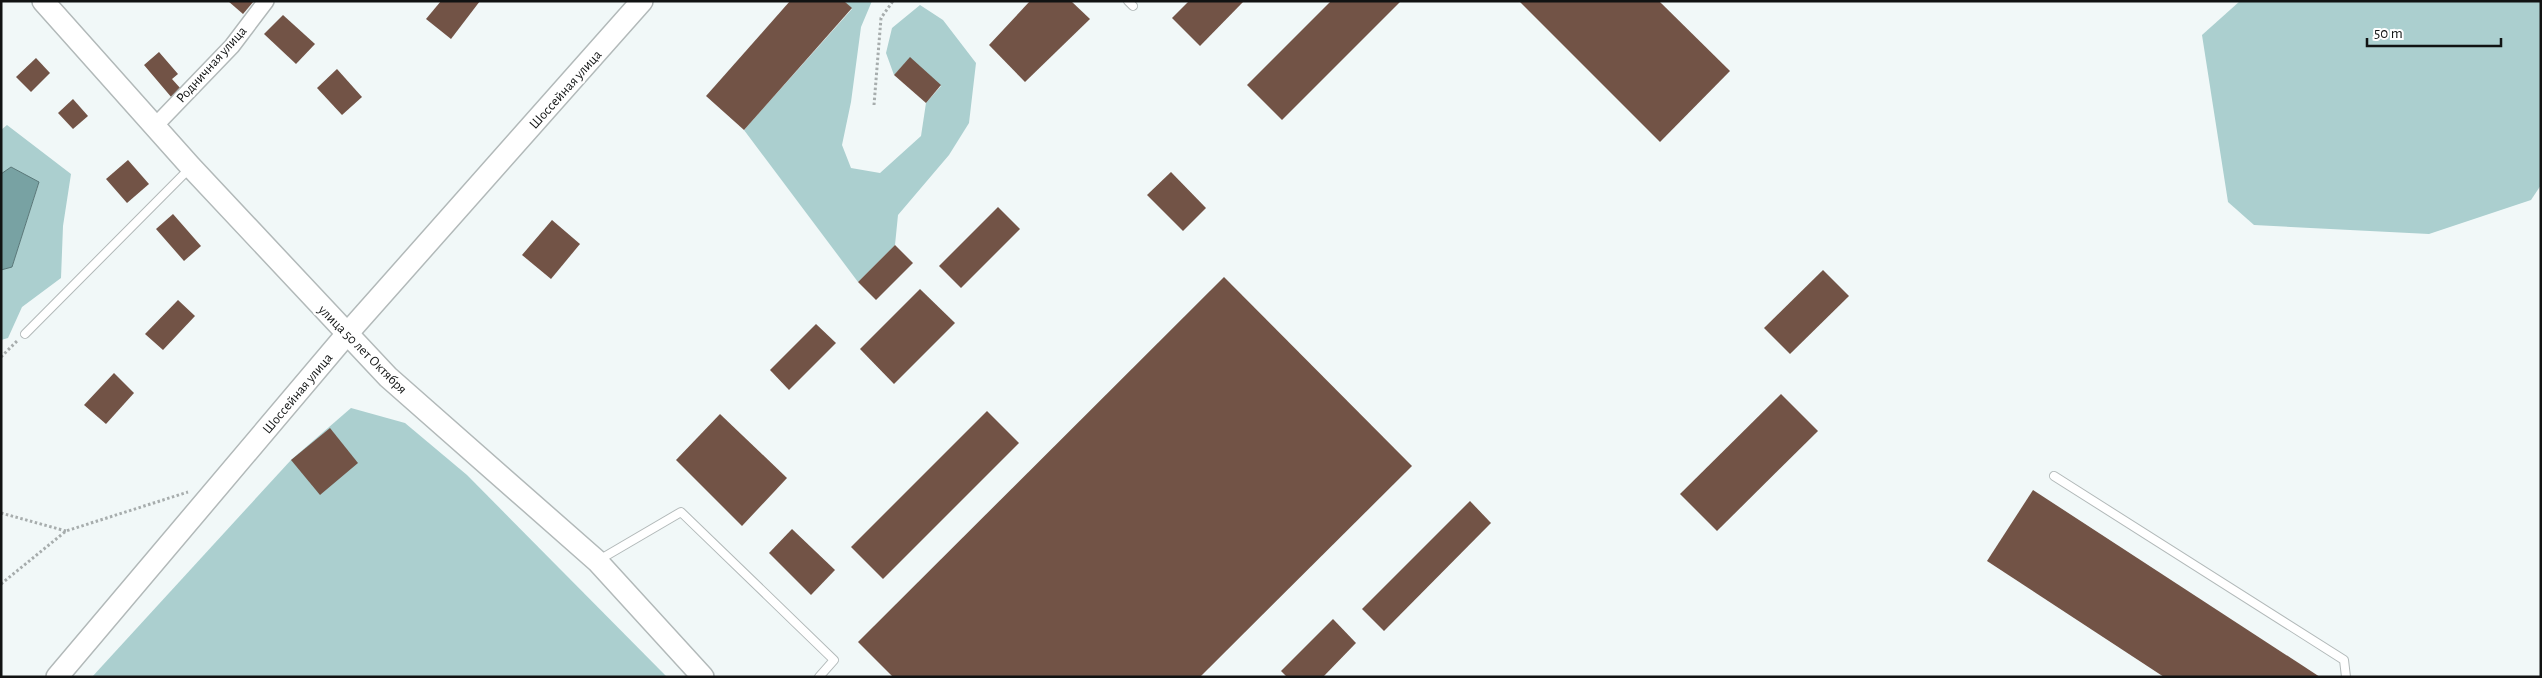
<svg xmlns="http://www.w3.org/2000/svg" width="2542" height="678" viewBox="0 0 2542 678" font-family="'Alegreya Sans',sans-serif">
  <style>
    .green { fill: #abcfcf }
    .water { fill: #78a2a3; stroke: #597778 }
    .building { fill: #725346 }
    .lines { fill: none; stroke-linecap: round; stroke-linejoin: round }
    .lane-casing { stroke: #b2b9b9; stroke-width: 10 }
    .street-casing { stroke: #b2b9b9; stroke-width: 18 }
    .secondary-casing { stroke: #b2b9b9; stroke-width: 24 }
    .path { stroke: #a7adad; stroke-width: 3; stroke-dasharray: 2.5 2.5; stroke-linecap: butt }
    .lane { stroke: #fff; stroke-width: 8 }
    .street { stroke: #fff; stroke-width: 15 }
    .secondary { stroke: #fff; stroke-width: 21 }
    .labels { text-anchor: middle; stroke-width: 5; stroke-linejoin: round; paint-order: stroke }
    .street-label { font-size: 14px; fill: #111313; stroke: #fff }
  </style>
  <rect width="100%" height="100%" fill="#f1f8f8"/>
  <g class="green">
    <polygon points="844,1 872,1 861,27 851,102 842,145 851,168 880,173 921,136 926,103 941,86 910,58 894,75 886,53 892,28 920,5 943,20 976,63 969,123 949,155 898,215 895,245 858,282 744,130 852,9"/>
    <polygon points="2240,1 2541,1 2541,185 2531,200 2429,234 2254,225 2228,202 2202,35"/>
    <polygon points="7,125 71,174 63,226 61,278 22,307 8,338 1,340 1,270 12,267 39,183 11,167 1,174 1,130"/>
    <polygon points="351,408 405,423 467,475 667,677 92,677 291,460"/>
  </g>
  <polygon class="water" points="11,167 39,182 12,267 1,270 1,174"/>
  <g class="building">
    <polygon points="228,1 254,1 243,14"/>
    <polygon points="441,1 480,1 451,39 426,19"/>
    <polygon points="790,1 844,1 852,8 744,130 706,96"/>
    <polygon points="1030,1 1071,1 1090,19 1025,82 989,45"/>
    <polygon points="1189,1 1244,1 1200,46 1172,18"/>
    <polygon points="1331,1 1401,1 1282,120 1247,85"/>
    <polygon points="1519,1 1659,1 1730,71 1660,142"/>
    <polygon points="283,15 315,44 296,64 264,34"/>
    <polygon points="159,52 178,74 172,79 181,89 172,98 144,65"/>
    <polygon points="910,57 941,85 926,103 894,75"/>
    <polygon points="36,58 50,73 31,92 16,77"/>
    <polygon points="337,69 362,97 342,115 317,88"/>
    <polygon points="73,99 88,116 73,129 58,113"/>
    <polygon points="128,160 149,184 127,203 106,179"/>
    <polygon points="1171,172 1206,208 1183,231 1147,195"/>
    <polygon points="998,207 1020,229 961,288 939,266"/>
    <polygon points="173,214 201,246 184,261 156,229"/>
    <polygon points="552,220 580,244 551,279 522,255"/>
    <polygon points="895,245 913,263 876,300 858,282"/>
    <polygon points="1823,270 1849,296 1790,354 1764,328"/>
    <polygon points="1224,277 1412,466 1200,677 893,677 858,642"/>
    <polygon points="920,289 955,323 894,384 860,349"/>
    <polygon points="178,300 195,316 163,350 145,334"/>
    <polygon points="816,324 836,343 789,390 770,370"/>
    <polygon points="114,373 134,393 106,424 84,405"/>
    <polygon points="1781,394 1818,431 1717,531 1680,494"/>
    <polygon points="987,411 1019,443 883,579 851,547"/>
    <polygon points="720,414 787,478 742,526 676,460"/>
    <polygon points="330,428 358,463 320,495 291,460"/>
    <polygon points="2033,490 2320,677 2164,677 1987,561"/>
    <polygon points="1470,501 1491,523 1384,631 1362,609"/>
    <polygon points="792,529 835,570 811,595 769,553"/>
    <polygon points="1333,619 1356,643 1323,677 1287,677 1281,671"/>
  </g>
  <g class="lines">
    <g class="lane-casing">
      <g id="lane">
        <polyline points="1128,1 1133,6"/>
        <polyline points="25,334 190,168"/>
        <polyline points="2054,476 2344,660 2346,677"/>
        <polyline points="599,560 681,512 834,660 819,677"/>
      </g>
    </g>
    <g class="street-casing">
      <polyline id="street" points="155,126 232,46 266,1"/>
    </g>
    <g class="secondary-casing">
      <g id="secondary">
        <polyline points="43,1 191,167 388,377 597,561 703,677"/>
        <polyline points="57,677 346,335 642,1"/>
      </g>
    </g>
    <g class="path">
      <polyline points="874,105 881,18 893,1"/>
      <polyline points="1,357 17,341"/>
      <polyline points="1,513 66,531"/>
      <polyline points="1,584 66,531 188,492"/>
    </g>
    <use href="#lane" class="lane"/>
    <use href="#street" class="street"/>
    <use href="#secondary" class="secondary"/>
  </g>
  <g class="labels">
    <g class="street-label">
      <text transform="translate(211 64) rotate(-48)" y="5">Родничная улица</text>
      <text transform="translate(565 89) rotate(-48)" y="5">Шоссейная улица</text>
      <text transform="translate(363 349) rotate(45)" y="5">улица 50 лет Октября</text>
      <text transform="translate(297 393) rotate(-50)" y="5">Шоссейная улица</text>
    </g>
  </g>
  <rect width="2542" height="678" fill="none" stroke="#111313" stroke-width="5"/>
  <path d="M2367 38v8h134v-8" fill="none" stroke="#111313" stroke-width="2.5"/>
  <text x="2374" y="38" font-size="15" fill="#111313" stroke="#ffffff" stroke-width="4" paint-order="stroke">50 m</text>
</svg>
